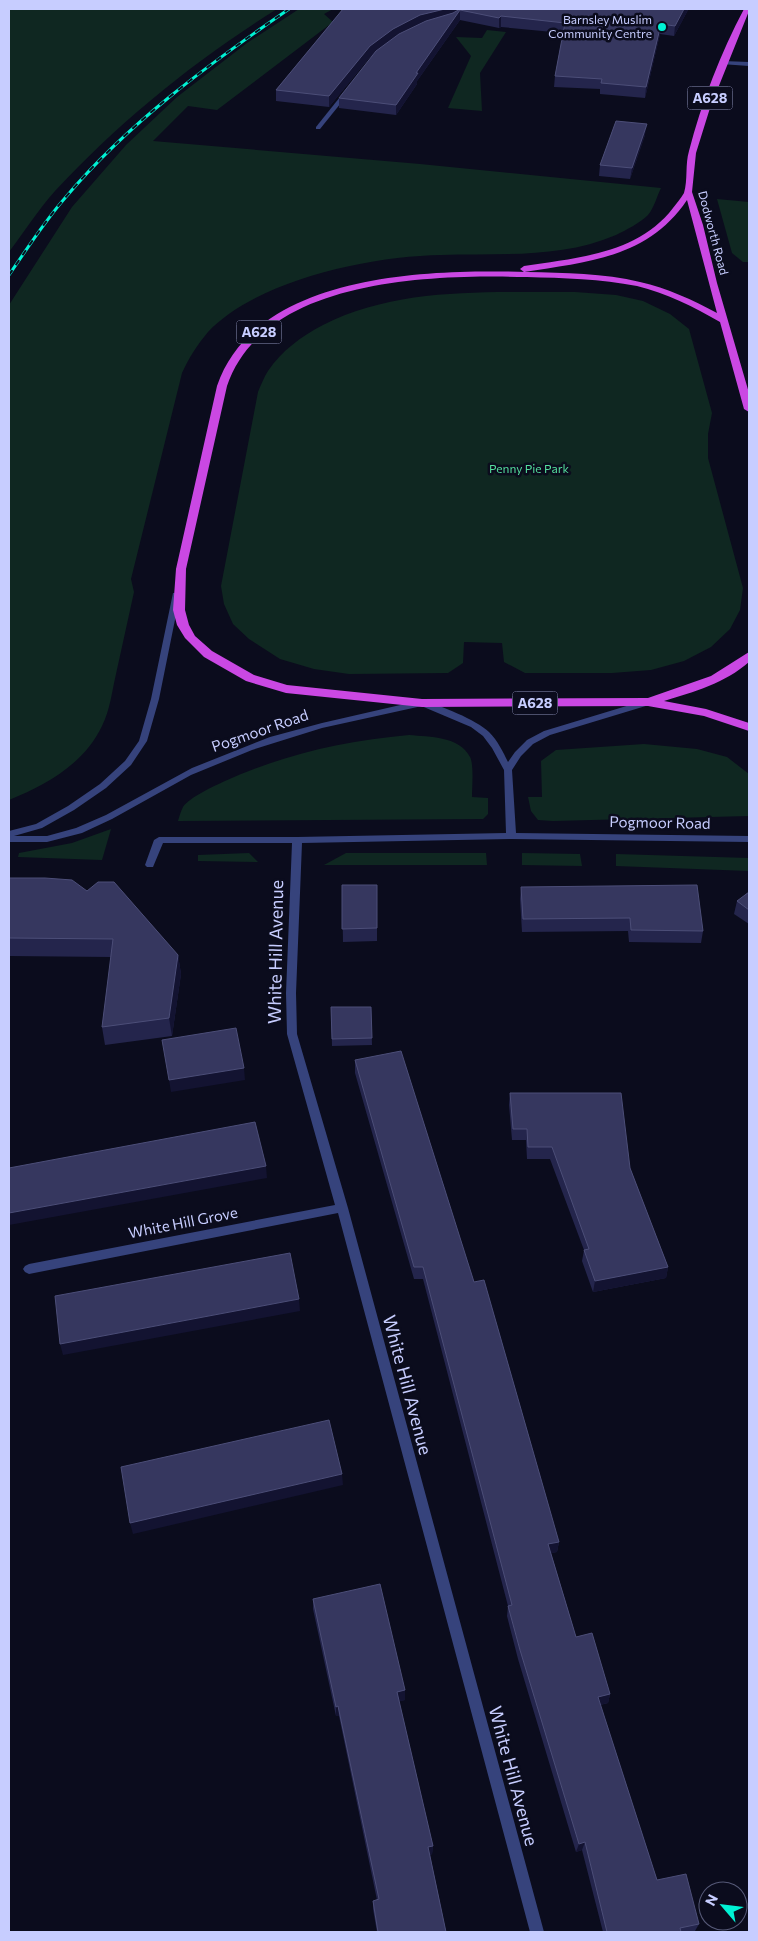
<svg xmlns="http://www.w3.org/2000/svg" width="758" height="1941" viewBox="0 0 758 1941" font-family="Commissioner,sans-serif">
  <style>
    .green { fill: #0f2721 }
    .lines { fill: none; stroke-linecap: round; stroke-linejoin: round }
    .minor { fill: #36437c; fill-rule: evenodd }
    .tertiary { fill: #36437c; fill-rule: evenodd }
    .trunk { fill: #ca48e3; fill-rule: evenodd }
    .rail-casing { stroke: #00f2d4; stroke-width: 3 }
    .rail { stroke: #0b0c1d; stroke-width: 2; stroke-dasharray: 6; stroke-linecap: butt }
    .wall { fill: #24254c }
    .shaded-wall { fill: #131331 }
    .building { fill: #36375f; stroke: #4c4e78 }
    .poi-dot { fill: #00f2d4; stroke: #0b0c1d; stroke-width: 2 }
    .labels { text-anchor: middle; stroke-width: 5; stroke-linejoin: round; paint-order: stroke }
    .far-poi-label { font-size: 12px; fill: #c7cdff; stroke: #0b0c1d; text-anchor: end }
    .far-street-label { font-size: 12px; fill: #c7cdff; stroke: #0b0c1d }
    .far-park-label { font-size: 12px; fill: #54de9d; stroke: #0b0c1d }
    .shield { fill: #0b0c1d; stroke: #8f93bb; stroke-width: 1 }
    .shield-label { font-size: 14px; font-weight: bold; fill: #c7cdff }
    .street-label { font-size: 15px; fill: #c7cdff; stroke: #0b0c1d }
    .near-street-label { font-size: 18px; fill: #c7cdff; stroke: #0b0c1d }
  </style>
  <rect width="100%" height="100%" fill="#0b0c1d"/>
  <g class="green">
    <path d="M9 9H277C195 60 120 121 55 191 38 210 24 232 9 252Z"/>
    <path d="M299 9H333L324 14 333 22 217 110 188 106 153 141 420 164 661 188C657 196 654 208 648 215 640 223 626 230 616 235 560 259 500 253 441 255 371 256 257 280 208 332 197 345 189 358 182 373L131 579 134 592C128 619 122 647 116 674 112 691 110 710 102 726 84 764 46 785 9 800V305L72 207 126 145 177 97 247 43Z"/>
    <polygon points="487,30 506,32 480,73 482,111 448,108 471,56 456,37 482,38"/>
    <polygon points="717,199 749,202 749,262 743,262 732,253"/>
    <path d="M575 292 616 295 643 301 670 314 689 329 712 413 708 434V458L743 588 740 610 730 629 711 647 684 661 651 670 612 673H525L504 662 502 643 464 642 463 663 448 673 349 674 314 669 280 659 249 639 233 624 224 604 221 586 258 392C261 385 264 377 268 371 281 351 302 336 323 325 401 286 489 293 575 292Z"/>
    <path d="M409 735C430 737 459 736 470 757 474 764 472 788 472 797L488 798V814L483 819 178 821C179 817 181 811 183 807 190 797 214 786 225 781 285 754 344 741 409 735Z"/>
    <polygon points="644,744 697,749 727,757 749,774 749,816 553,821 538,820 531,811 528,797 542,797 541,761 556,750"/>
    <polygon points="111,829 102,860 18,857 19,853 72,843"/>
    <polygon points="249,853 258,862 198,861 198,855"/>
    <polygon points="346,853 486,853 487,865 324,865"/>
    <polygon points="522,853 580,854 582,866 522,865"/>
    <polygon points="616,854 749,858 749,871 616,866"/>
  </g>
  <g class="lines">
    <g class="minor">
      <polygon points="723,61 749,62 749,66 721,64 721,62"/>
      <polygon points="344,92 349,93 320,129 316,129 316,127"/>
      <path d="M422 700C439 705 477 720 489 732 498 741 503 752 508 762L515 752 527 740 544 731 643 701H649L650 703 649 705 550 735 533 744 521 756 512 770 516 833 749 836V842L511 839 302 843 296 993 297 1034 348 1208 544 1932H530L338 1213 29 1274 25 1272 23 1269 25 1266 29 1264 335 1205 287 1034 286 993 292 843H163L153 867H147L145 865 154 840 159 837H297L506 833 504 770 492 748 483 736 471 727 419 705 418 703Z"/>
    </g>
    <polygon class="tertiary" points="173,593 176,593 180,595 159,699 147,741 131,765 106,788 74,810 42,828 14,836 47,836 76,828 106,815 192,768 270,737 322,723 422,700 426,703 422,706 322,728 252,750 191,775 112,819 82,833 47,842 9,842 9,831 36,824 68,806 100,784 125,761 139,741 151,699"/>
    <path class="trunk" d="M744 9H749V11L710 108 696 153 692 192 703 225 717 283 749 393V412L744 409 720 322C694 307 666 293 637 286 601 279 563 278 527 277 433 275 264 277 227 386L186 569 185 610 189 625 195 636 212 651 254 675 287 685 422 699 648 698 711 676 749 652V662C725 683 694 692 664 701L706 709 749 723V731L704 716 648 706 422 707 286 693 246 681 204 657 185 638 177 625 173 610 176 569 217 386C256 273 428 269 527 272 564 273 604 273 640 282 667 288 693 300 717 313L687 200C648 258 587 262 524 272L520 269 524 266C576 258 638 254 673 208 676 204 681 198 684 193 688 180 685 164 689 151 701 104 721 52 744 9Z"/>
    <g class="rail-casing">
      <path id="rail" d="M9 275C27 249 44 222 65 198 128 123 209 64 289 9"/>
    </g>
    <use href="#rail" class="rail"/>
  </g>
  <g class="wall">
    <polygon points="343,9 692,9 691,10 688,10 674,36 660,34 645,98 600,94 600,89 554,87 555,76 563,33 501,27 499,28 460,20 417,81 417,84 396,115 339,108 339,98 375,53 370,57 329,107 276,101 276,90"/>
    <polygon points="645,135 630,179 599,176 600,165"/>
    <polygon points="9,878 87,891 178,955 181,974 172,1036 105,1045 102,1027 111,957 9,956"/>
    <polygon points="342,885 377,885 377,941 343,942"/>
    <polygon points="521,887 703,931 701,943 629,942 628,931 522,932 520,899"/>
    <polygon points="749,892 749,924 734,914 737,901"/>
    <polygon points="331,1007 371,1007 372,1045 332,1046"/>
    <polygon points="355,1060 474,1282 559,1542 557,1552 551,1553 576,1637 610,1694 608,1703 600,1705 657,1880 699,1924 695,1931 691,1932 603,1932 582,1850 576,1852 518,1659 507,1616 508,1606 423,1279 414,1279 355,1073"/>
    <polygon points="510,1093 630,1168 668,1267 666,1278 593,1292 582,1261 584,1250 550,1159 527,1159 526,1140 512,1140 509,1105"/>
    <polygon points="313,1599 405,1690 405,1700 399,1701 433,1846 432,1854 430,1855 446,1932 377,1932 373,1909 373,1901 377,1900 339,1716 336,1716 313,1609"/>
  </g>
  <g class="shaded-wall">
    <polygon points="445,9 461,9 447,18 393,39 370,57 329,107 329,96 370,46 393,29 420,15"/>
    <polygon points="684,9 688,9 688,10 674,36 675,26"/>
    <polygon points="460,10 460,20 417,81 417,84 396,115 396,105 416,73"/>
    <polygon points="501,16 501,27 499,28 499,18"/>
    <polygon points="661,24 660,34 645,98 646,87"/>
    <polygon points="647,124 645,135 630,179 632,168"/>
    <polygon points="178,955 181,974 172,1036 169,1018"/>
    <polygon points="244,1068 245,1080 171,1092 169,1080"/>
    <polygon points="266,1166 267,1178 9,1225 9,1213"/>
    <polygon points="668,1267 666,1278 593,1292 595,1281"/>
    <polygon points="299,1299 300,1311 63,1355 60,1344"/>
    <polygon points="342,1474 343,1485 133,1534 130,1523"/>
    <polygon points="559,1542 557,1552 547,1554 548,1544"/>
    <polygon points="405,1690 405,1700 396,1702 397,1692"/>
    <polygon points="610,1694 608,1703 595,1706 598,1697"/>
    <polygon points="338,1706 339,1716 336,1716 336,1707"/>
    <polygon points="585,1842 582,1850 576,1852 579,1844"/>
    <polygon points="433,1846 432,1854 427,1856 428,1847"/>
  </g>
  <g class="building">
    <polygon points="343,9 445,9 420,15 393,29 370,46 329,96 276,90"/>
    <polygon points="460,9 684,9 675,26 661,24 646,87 601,83 602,79 555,76 565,23 501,16 499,18 460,10 416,73 418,73 396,105 339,98 376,51 399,34 426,21 453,13"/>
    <polygon points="616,121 647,124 632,168 600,165"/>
    <polygon points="9,878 45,878 72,880 87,891 98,882 114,882 178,955 169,1018 102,1027 113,939 9,938"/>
    <polygon points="342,885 377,885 377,928 342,929"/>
    <polygon points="697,885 703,931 631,930 630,918 523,919 521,887"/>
    <polygon points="749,892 749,910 737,901"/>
    <polygon points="331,1007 371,1007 372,1038 332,1039"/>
    <polygon points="236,1028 244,1068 169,1080 162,1040"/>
    <polygon points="401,1051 474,1282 484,1280 559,1542 548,1544 576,1637 592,1633 610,1694 598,1697 657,1880 686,1874 699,1924 680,1928 681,1932 607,1932 585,1842 579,1844 520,1650 508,1606 512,1605 423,1267 414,1267 355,1060"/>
    <polygon points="510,1093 621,1093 630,1168 668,1267 595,1281 584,1250 589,1249 552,1147 528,1147 527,1129 513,1129"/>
    <polygon points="255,1122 266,1166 9,1213 9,1168"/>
    <polygon points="290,1253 299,1299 60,1344 55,1296"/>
    <polygon points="329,1420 342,1474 130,1523 121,1467"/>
    <polygon points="380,1584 405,1690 397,1692 433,1846 428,1847 446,1932 378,1932 373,1901 379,1899 338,1706 336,1707 313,1599"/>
  </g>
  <circle class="poi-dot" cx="662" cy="27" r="5"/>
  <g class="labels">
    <g class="far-poi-label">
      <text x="652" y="24">Barnsley Muslim<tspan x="652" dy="14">Community Centre</tspan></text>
    </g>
    <g class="far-street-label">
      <text transform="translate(713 233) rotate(75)" y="4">Dodworth Road</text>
    </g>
    <g class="far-park-label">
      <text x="529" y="473">Penny Pie Park</text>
    </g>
    <g class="shield">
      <rect x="687.5" y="86.5" width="45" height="23" rx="4"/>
      <rect x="236.5" y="320.5" width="45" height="23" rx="4"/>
      <rect x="512.5" y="691.5" width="45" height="23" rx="4"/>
    </g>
    <g class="shield-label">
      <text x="710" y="103">A628</text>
      <text x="259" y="337">A628</text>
      <text x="535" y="708">A628</text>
    </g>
    <g class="street-label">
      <text transform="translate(260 731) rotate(-19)" y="5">Pogmoor Road</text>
      <text transform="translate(660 823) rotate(1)" y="5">Pogmoor Road</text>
      <text transform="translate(183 1223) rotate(-11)" y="5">White Hill Grove</text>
    </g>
    <g class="near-street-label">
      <text transform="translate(276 952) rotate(-89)" y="6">White Hill Avenue</text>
      <text transform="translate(407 1385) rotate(75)" y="6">White Hill Avenue</text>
      <text transform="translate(513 1776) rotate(75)" y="6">White Hill Avenue</text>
    </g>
  </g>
  <rect width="758" height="1941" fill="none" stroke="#c7cdff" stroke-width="20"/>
  <g transform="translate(723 1906) rotate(298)"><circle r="24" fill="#0b0c1d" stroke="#565977"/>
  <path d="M0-4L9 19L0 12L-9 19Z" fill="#00f2d4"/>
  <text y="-8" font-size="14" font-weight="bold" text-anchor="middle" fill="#c7cdff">N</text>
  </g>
</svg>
